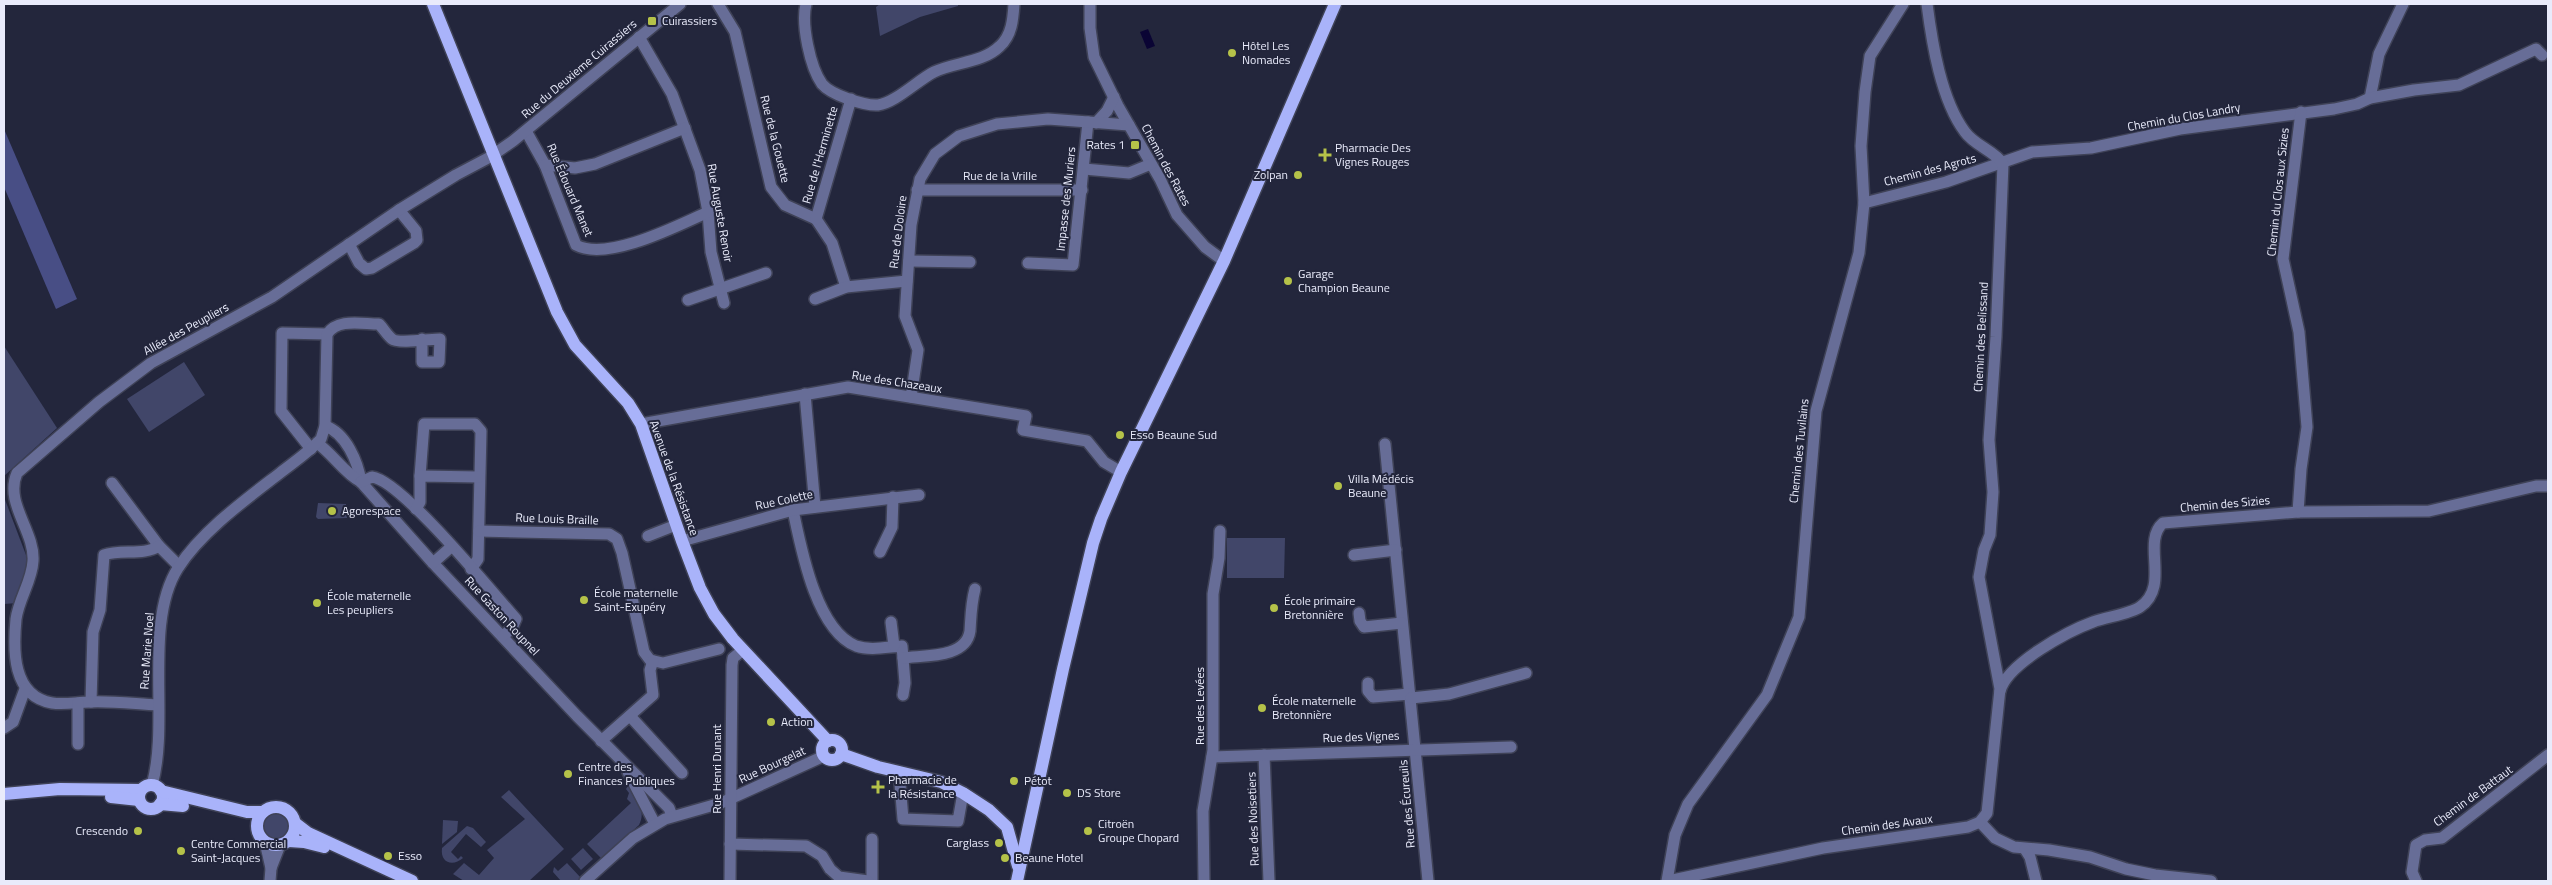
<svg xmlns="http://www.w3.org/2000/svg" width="2552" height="885" viewBox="0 0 2552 885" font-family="'Titillium Web',sans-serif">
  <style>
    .green { fill: #414669 }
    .forest { fill: #484e85 }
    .water { fill: #0a0434 }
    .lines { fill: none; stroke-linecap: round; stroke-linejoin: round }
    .minor-casing { stroke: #3f4257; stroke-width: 14 }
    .major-casing { stroke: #3f4257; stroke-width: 15 }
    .minor { stroke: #676d97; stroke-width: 11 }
    .major { stroke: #a9b3fa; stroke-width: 12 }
    .poi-dot { fill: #b5c249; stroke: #23263c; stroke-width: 2 }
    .labels { text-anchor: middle; stroke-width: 4; stroke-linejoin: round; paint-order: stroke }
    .poi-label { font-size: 12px; fill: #e9ebfb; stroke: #23263c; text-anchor: start }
    .street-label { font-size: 12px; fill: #e9ebfb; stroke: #23263c }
  </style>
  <rect width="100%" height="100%" fill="#23263c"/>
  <g class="green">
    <polygon points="880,4 958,4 958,6 920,17 880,36 876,7"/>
    <polygon points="4,346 57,428 4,476"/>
    <polygon points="184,362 205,395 149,432 127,399"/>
    <polygon points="4,497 29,563 17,603 4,604"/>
    <polygon points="318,503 346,504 347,518 318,519 316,517"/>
    <polygon points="1227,538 1285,538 1284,578 1227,578"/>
    <path d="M628 786C636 799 647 810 639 825L602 859 587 844 631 803 627 799 629 793 626 789Z"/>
    <polygon points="509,790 564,849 529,881 464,881 453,874 464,863 479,875 494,858 487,850 525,819 501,797"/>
    <circle cx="276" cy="826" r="13"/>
    <polygon points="443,820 458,821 457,832 442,844"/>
    <path d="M467 826 473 828 486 842 481 847 466 834 451 852 458 859 461 856 463 858C453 867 440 863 442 848Z"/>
    <polygon points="583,848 593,859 581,870 571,859"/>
    <polygon points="567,863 581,878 577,881 561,881 553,872 554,867 558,871"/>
  </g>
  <polygon class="forest" points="4,129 77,299 56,309 4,187"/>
  <polygon class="water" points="1148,29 1155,46 1147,49 1140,32"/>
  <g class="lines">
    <g class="minor-casing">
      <g id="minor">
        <polyline points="718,4 735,32 771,187 785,205 816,219 832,243 846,287"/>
        <path d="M806 4C801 24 810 67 822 84 831 95 865 106 878 105 895 103 918 80 934 72 955 62 983 63 1000 46 1012 35 1013 19 1014 4"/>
        <polyline points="1090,4 1090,28 1094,57 1118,106 1160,179 1177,215 1205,247 1224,261"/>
        <polyline points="639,37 672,94 700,170 708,212 711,252 724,303"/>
        <polyline points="2370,98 2379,54 2403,4"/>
        <polyline points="1096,123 1107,111 1114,97"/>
        <path d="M526 131 545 165 576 245C607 262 677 226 708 212"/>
        <polyline points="545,165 575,168 595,164 685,128"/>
        <polyline points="1084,169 1129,173 1151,164"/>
        <polyline points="917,190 1082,190"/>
        <polyline points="1864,203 1946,182 2032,152 2091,148 2180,129 2334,109 2357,104 2370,98 2414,90 2459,85 2536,49 2542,55"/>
        <polyline points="816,219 851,99"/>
        <polyline points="349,244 359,263 366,269 372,268 414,243 417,240 416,231 399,210"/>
        <polyline points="909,261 970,262"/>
        <polyline points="1028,263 1073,265 1088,122"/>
        <polyline points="815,299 846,287 907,281"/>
        <polyline points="688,300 766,273"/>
        <path d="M327 334C338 318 361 324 379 324 383 328 387 335 392 339 398 344 431 339 440 339L439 362H422V339"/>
        <polyline points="805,394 815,507"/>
        <polyline points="911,397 918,350 905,316 911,225 920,179 935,154 959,136 997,124 1048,119 1129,125"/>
        <polyline points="641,424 848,387 1026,416 1023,430 1087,441 1104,462 1121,472"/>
        <path d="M325 426C346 433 358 462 361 482"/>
        <path d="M317 443C333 454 344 473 361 482L433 563 577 716 669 808 672 816"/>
        <polyline points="1385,444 1428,881"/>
        <polyline points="311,449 281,411 282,333 327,334"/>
        <polyline points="420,476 424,424 475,424 481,431 478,559 471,569"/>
        <path d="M361 482 372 477C401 480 492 592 516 619L512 628 503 636"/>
        <polyline points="112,483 159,546 179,566"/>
        <polyline points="416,509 420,502 420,476 479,477"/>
        <path d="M793 510C801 548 816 630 856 646 870 651 887 647 902 646L905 683 903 695"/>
        <polyline points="2298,512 2301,469 2307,427 2299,332 2283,259 2301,112"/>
        <polyline points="479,531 609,534 617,539 622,553 644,652 650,660 663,663 719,649"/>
        <polyline points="648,536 676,525"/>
        <polyline points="682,541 793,510 919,495"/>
        <polyline points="880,552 892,527 893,497"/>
        <polyline points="1354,555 1396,550"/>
        <polyline points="433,563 451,547"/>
        <polyline points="1359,613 1360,621 1364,627 1402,623"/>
        <polyline points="891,622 894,646"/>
        <path d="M903 658C923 655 966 659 970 631 971 616 971 604 975 589"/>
        <polyline points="1368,683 1368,691 1373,697 1410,694"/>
        <path d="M2000 691C2007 664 2068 631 2093 622 2106 617 2130 614 2140 607 2171 586 2141 542 2163 523L2298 512 2429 511 2536 486H2548"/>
        <polyline points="1411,698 1449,694 1526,673"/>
        <path d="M91 702 93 632 100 610 104 555C121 549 144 556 159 546"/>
        <path d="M158 705C136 704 112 701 90 702 77 702 65 705 52 703 12 696 13 650 16 619 19 598 32 581 33 561 35 531 4 503 17 473L99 402 151 363 272 297 399 210 456 175 490 157 513 141 680 4"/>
        <polyline points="630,716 682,773"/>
        <polyline points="4,728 13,722 25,689"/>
        <polyline points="601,741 653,695 650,670 653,661"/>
        <polyline points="78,744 78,703"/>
        <polyline points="1264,755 1269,881"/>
        <polyline points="1212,757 1511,747"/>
        <polyline points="628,772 655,824"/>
        <polyline points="899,772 903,819 958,821 963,793"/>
        <path d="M152 785C170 722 143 623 178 568 202 531 245 500 280 473 294 462 309 452 321 439L325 426 327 334"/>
        <polyline points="1980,822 1995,838 2014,847 2049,850 2090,857 2126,869 2155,875 2211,881"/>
        <polyline points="872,839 872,881"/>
        <polyline points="265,842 271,868 270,881"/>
        <polyline points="730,844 806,846 822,856 830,869 839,877 868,881"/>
        <polyline points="2025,849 2030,857 2036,881"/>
        <polyline points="271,868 280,845"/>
        <polyline points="585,881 633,838 665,819 721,803 824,756"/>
        <polyline points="730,881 732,665 733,658 743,650"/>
        <polyline points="1204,881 1203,811 1213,750 1213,594 1219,558 1220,531"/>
        <polyline points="1667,881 1675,835 1688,804 1767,695 1799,617 1816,411 1859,253 1864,203 1861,146 1865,92 1870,56 1903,4"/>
        <path d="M1668 881 1823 848 1968 827 1980 822 1987 813 2000 689 1979 577 1984 550 1990 535 1993 492 1989 440 1996 337 2003 164C1995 151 1975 146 1965 132 1941 100 1932 43 1927 4"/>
        <polyline points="2416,881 2412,872 2416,845 2425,840 2442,838 2548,755"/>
      </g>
    </g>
    <g class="major-casing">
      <g id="major">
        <polyline points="433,4 557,312 575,345 628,403 641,424 682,541 700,588 714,614 733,639 828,741"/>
        <circle cx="832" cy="750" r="10"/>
        <polyline points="841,754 878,767 941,782 963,793 989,810 1007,827 1018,866"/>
        <circle cx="151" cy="797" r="12"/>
        <polyline points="161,791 247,812 263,812"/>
        <polyline points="4,794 60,789 141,790"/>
        <polyline points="111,797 139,800"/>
        <polyline points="160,804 183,806"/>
        <circle cx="276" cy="826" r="19"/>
        <polyline points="295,823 308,833 412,881"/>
        <polyline points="289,841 304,842 324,847"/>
        <polyline points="1017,881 1063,669 1093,543 1101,519 1121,472 1224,261 1335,4"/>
      </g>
    </g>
    <use href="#minor" class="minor"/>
    <use href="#major" class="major"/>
  </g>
  <g class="poi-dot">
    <rect x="647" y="16" width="10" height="10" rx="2.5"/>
    <circle cx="1232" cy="53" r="5"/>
    <rect x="1130" y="140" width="10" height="10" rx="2.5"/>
    <path d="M1322.5 147.5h5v5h5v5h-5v5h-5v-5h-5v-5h5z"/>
    <circle cx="1298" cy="175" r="5"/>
    <circle cx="1288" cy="281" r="5"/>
    <circle cx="1120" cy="435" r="5"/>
    <circle cx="1338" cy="486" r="5"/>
    <circle cx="332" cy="511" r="5"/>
    <circle cx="584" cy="600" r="5"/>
    <circle cx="317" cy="603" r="5"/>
    <circle cx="1274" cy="608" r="5"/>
    <circle cx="1262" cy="708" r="5"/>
    <circle cx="771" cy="722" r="5"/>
    <circle cx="568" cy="774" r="5"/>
    <circle cx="1014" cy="781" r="5"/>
    <path d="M875.5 779.5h5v5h5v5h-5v5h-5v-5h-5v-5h5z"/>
    <circle cx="1067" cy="793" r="5"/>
    <circle cx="138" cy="831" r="5"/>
    <circle cx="1088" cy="831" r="5"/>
    <circle cx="999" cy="843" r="5"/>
    <circle cx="181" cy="851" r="5"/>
    <circle cx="388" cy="856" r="5"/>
    <circle cx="1005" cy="858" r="5"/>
  </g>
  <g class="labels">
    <g class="poi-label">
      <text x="662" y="25">Cuirassiers</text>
      <text x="1242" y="50">Hôtel Les<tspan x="1242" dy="14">Nomades</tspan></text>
      <text x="1125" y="149" text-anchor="end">Rates 1</text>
      <text x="1335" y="152">Pharmacie Des<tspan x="1335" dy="14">Vignes Rouges</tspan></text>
      <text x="1288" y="179" text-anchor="end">Zolpan</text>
      <text x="1298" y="278">Garage<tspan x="1298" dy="14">Champion Beaune</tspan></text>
      <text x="1130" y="439">Esso Beaune Sud</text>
      <text x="1348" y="483">Villa Médécis<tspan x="1348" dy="14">Beaune</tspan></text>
      <text x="342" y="515">Agorespace</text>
      <text x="594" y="597">École maternelle<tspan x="594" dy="14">Saint-Exupéry</tspan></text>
      <text x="327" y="600">École maternelle<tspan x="327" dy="14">Les peupliers</tspan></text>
      <text x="1284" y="605">École primaire<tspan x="1284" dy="14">Bretonnière</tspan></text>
      <text x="1272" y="705">École maternelle<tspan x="1272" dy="14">Bretonnière</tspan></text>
      <text x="781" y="726">Action</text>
      <text x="578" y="771">Centre des<tspan x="578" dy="14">Finances Publiques</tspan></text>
      <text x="888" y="784">Pharmacie de<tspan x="888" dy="14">la Résistance</tspan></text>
      <text x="1024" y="785">Pétot</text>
      <text x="1077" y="797">DS Store</text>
      <text x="1098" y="828">Citroën<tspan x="1098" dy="14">Groupe Chopard</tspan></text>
      <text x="128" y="835" text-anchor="end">Crescendo</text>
      <text x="989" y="847" text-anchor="end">Carglass</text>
      <text x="191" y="848">Centre Commercial<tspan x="191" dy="14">Saint-Jacques</tspan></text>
      <text x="398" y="860">Esso</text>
      <text x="1015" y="862">Beaune Hotel</text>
    </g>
    <g class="street-label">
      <text transform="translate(579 69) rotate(-40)" y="4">Rue du Deuxieme Cuirassiers</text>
      <text transform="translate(2184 117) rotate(-10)" y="4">Chemin du Clos Landry</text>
      <text transform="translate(775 139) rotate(76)" y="4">Rue de la Gouette</text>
      <text transform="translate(820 155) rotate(-74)" y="4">Rue de l'Herminette</text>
      <text transform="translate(1166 165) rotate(62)" y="4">Chemin des Rates</text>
      <text transform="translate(1930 170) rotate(-15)" y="4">Chemin des Agrots</text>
      <text x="1000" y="180">Rue de la Vrille</text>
      <text transform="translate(570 190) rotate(67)" y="4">Rue Édouard Manet</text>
      <text transform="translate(2278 192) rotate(-84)" y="4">Chemin du Clos aux Sizies</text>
      <text transform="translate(1066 199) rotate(-84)" y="4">Impasse des Muriers</text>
      <text transform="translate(720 213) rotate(80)" y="4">Rue Auguste Renoir</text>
      <text transform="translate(898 232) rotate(-83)" y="4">Rue de Doloire</text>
      <text transform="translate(186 329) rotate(-29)" y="4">Allée des Peupliers</text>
      <text transform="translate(1981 337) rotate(-87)" y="4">Chemin des Belissand</text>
      <text transform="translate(897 382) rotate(9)" y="4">Rue des Chazeaux</text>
      <text transform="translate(1799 451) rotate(-84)" y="4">Chemin des Tuvilains</text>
      <text transform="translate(674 478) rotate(70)" y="4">Avenue de la Résistance</text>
      <text transform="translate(784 500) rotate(-12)" y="4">Rue Colette</text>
      <text transform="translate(2225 504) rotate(-5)" y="4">Chemin des Sizies</text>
      <text transform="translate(557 519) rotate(2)" y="4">Rue Louis Braille</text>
      <text transform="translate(502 616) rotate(47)" y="4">Rue Gaston Roupnel</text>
      <text transform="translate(147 651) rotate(-86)" y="4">Rue Marie Noel</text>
      <text transform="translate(1200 706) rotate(-90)" y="4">Rue des Levées</text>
      <text transform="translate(1361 737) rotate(-2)" y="4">Rue des Vignes</text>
      <text transform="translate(772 765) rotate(-25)" y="4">Rue Bourgelat</text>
      <text transform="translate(717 769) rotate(-90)" y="4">Rue Henri Dunant</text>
      <text transform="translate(2473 796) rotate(-36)" y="4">Chemin de Battaut</text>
      <text transform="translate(1407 804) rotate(-95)" y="4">Rue des Écureuils</text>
      <text transform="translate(1253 819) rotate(-92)" y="4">Rue des Noisetiers</text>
      <text transform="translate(1887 825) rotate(-8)" y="4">Chemin des Avaux</text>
    </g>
  </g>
  <rect width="2552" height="885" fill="none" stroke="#e9ebfb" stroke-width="10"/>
</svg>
